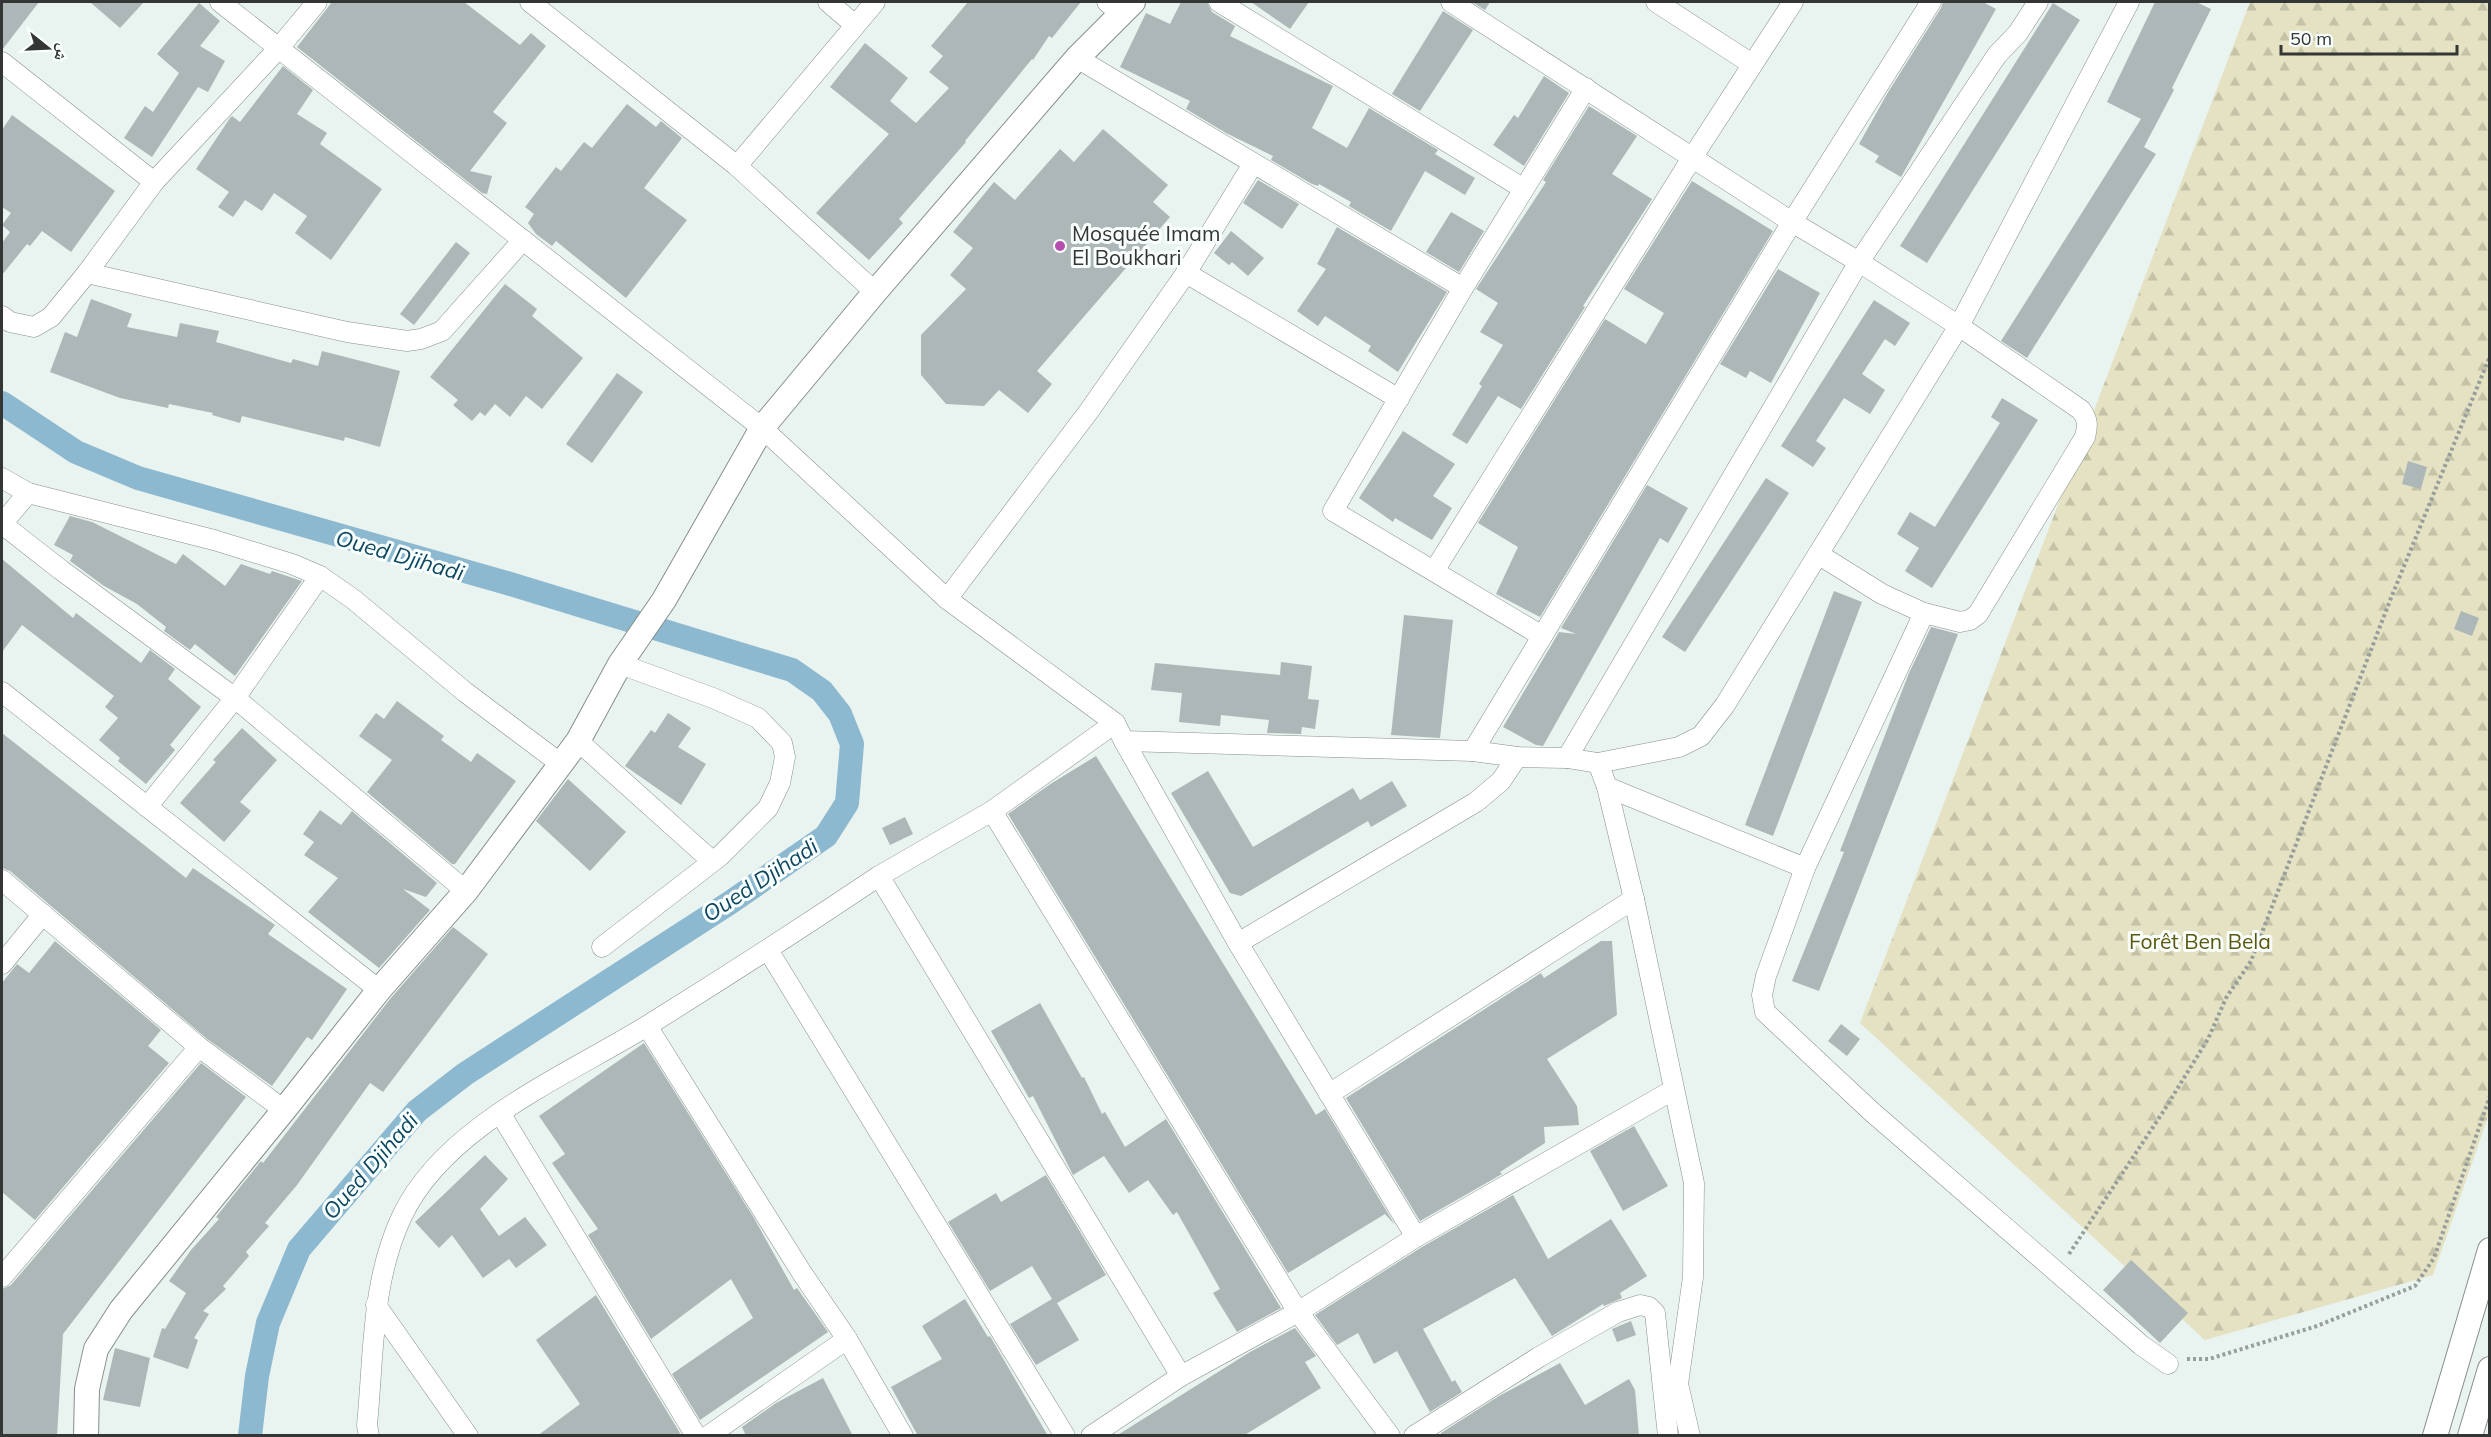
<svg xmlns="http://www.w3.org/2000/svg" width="2491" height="1437" viewBox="0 0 2491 1437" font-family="Mulish,'Noto Naskh Arabic',sans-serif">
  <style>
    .forest { fill: url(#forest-firs) }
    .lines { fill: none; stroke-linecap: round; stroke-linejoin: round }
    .canal { stroke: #8cb8d0; stroke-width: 24 }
    .building { fill: #adb7b8 }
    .minor-casing { stroke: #878f8c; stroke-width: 21 }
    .tertiary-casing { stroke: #878f8c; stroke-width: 26 }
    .path { stroke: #979e9b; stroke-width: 4; stroke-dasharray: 3 3; stroke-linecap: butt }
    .minor { stroke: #fff; stroke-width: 20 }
    .tertiary { stroke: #fff; stroke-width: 24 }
    .poi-dot { fill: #b64daf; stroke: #f9fffd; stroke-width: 2 }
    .labels { text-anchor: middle; stroke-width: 6; stroke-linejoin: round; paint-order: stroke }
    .poi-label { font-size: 21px; fill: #333635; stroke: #f9fffd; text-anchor: start }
    .park-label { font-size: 21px; fill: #5c570e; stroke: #f9fffd }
    .water-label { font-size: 22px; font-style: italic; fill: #0f4761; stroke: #f9fffd }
  </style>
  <defs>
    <pattern id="forest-firs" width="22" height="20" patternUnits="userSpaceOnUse" patternTransform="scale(1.5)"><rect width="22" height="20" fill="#e4e2c2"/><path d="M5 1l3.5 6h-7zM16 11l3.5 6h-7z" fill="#c4c2a7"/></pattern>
  </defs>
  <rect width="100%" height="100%" fill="#e9f3ef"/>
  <polygon class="forest" points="2250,2 2489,2 2490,1111 2433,1275 2205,1340 1860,1023"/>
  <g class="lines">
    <polyline class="canal" points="2,403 76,452 138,478 507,583 792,670 822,691 840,714 852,744 847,803 826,836 731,902 465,1074 417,1111 299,1249 268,1323 257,1376 250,1436"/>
  </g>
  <g class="building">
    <polygon points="2,2 39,2 2,50"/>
    <polygon points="90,2 144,2 120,28"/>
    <polygon points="332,2 464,2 520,45 531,33 546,46 493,112 507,123 470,171 492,176 487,194 482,193 297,47"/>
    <polygon points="968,2 1081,2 1052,38 1049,36 1033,60 1032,59 965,141 966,142 899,219 903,223 869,260 816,213 889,134 830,87 865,43 908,78 890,101 916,123 949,88 929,72 943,56 931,46"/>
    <polygon points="1181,2 1207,2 1212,12 1235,26 1230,36 1333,86 1312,128 1347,148 1369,108 1438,150 1435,154 1475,178 1465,195 1425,171 1391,231 1349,206 1351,202 1319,184 1318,186 1312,184 1271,160 1273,156 1226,133 1186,109 1190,101 1120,67 1146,13 1170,24"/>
    <polygon points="1251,2 1309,2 1290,29"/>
    <polygon points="1472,2 1490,2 1485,10"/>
    <polygon points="1943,2 1983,2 1996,9 1901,177 1875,162 1879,156 1859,144 1887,94 1941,8"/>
    <polygon points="2155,2 2196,2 2211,9 2172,88 2174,90 2144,147 2156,154 2027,358 2001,341 2141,119 2107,102"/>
    <polygon points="199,3 220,21 200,46 225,61 208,92 198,87 152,157 124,138 145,106 153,112 179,73 157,54"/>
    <polygon points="2053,3 2080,20 1927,263 1900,246"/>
    <polygon points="1443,11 1473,30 1420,111 1392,94"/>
    <polygon points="283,66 313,90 297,114 327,133 320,144 382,189 331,260 295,233 307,216 274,193 262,211 245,200 233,217 218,207 229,192 196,169 230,118 232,116 240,122"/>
    <polygon points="1544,76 1569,93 1524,166 1493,145 1514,115 1518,118"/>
    <polygon points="627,104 656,127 661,121 682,138 644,188 687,220 626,298 556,241 552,246 536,234 528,223 534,214 525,207 556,167 561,171 584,142 592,148"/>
    <polygon points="1589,106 1637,136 1612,174 1652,199 1583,306 1585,307 1521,409 1498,396 1467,444 1452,435 1482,386 1479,384 1503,345 1480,332 1498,303 1476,289 1546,182 1543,180"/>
    <polygon points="12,115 115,191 71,252 42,231 30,246 27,244 2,275 2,243 10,232 2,225 11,213 2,207 2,130"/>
    <polygon points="1103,129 1168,185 1153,202 1170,217 1037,371 1052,384 1028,413 999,390 984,406 946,404 921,375 921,335 966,289 950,275 973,248 953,232 994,182 1015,200 1060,149 1074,162"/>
    <polygon points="1258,180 1299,204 1282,229 1243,203"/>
    <polygon points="1692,181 1773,231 1540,617 1496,594 1518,547 1478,523 1605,319 1646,344 1664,313 1624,289"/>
    <polygon points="1451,212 1484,231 1459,272 1426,252"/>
    <polygon points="1337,227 1447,292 1398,372 1368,351 1371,346 1325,316 1318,326 1297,311 1326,269 1317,264"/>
    <polygon points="1231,231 1264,258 1248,276 1232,262 1229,265 1214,253"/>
    <polygon points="456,242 470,253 414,325 400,314"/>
    <polygon points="1778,269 1820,293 1771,383 1750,371 1746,378 1720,364"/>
    <polygon points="505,284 537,309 532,316 583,358 542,409 526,396 510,417 495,404 485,416 480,412 472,421 453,405 458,400 430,377"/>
    <polygon points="91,299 132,314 127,327 177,337 180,323 219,331 216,342 291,363 293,359 318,366 322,351 400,371 380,447 345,437 344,441 242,416 240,423 212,415 213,413 169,404 168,408 120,398 50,372 65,332 77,337"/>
    <polygon points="1874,300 1910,323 1895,346 1885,339 1862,374 1885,390 1870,414 1844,398 1816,441 1826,448 1813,467 1781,446"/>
    <polygon points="617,373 643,392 592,463 566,444"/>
    <polygon points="2002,398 2038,420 1932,588 1905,571 1919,548 1897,534 1910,512 1935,527 2000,423 1991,417"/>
    <polygon points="1403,431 1455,464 1433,496 1452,508 1432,540 1395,518 1393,522 1359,498"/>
    <polygon points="2408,461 2427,467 2421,489 2402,484"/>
    <polygon points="1766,478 1789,493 1685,652 1662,637"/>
    <polygon points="1647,485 1688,508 1668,543 1660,538 1543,746 1536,745 1503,727 1559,632 1576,634 1561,628"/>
    <polygon points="70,516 92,522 176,564 183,554 225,586 241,564 270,574 272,571 302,581 235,676 195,644 190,650 164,631 166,627 137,604 104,586 70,561 73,555 54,545"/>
    <polygon points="2,559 73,618 76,613 141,663 150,650 175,669 168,679 201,707 170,745 175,750 146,784 118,761 120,758 99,740 118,718 105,707 114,696 22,625 2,652"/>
    <polygon points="1834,591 1862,602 1773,836 1745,825"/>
    <polygon points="2461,611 2479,618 2472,636 2454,629"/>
    <polygon points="1404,615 1453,620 1440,738 1391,735"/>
    <polygon points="1931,627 1958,634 1819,991 1792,981 1844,852 1840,851 1909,673"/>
    <polygon points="1281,662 1312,666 1308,699 1319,700 1315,729 1302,727 1301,734 1267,733 1269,720 1221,715 1220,726 1179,722 1182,693 1151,690 1155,663 1280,675"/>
    <polygon points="397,701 444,736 441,740 471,762 477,753 516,781 455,864 452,864 367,792 392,760 359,736 376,713 384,719"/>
    <polygon points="668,713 691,728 678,747 706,764 681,805 625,766 651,730 655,733"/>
    <polygon points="242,728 277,760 240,802 251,811 224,842 180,803 216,762 213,760"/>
    <polygon points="2,733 186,878 193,868 275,925 268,934 347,989 312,1040 307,1037 272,1086 206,1038 10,871 2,868"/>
    <polygon points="1096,756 1316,1115 1325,1109 1395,1225 1385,1214 1288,1273 1008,814 1052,783"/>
    <polygon points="1208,771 1253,847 1353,788 1360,800 1392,781 1407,806 1371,827 1368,821 1241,896 1230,893 1171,793"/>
    <polygon points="568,779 626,832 590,871 536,821"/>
    <polygon points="320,810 341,825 352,811 437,883 426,897 403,889 430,910 379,968 308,912 338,878 304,855 314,842 303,834"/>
    <polygon points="905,817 913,834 890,845 882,828"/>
    <polygon points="453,927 488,954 383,1092 370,1083 297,1185 265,1223 269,1226 246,1252 249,1256 223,1286 226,1289 203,1311 209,1314 194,1338 198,1340 188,1369 153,1357 162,1328 165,1329 186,1293 169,1281 191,1250 219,1219 216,1217 236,1192 261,1161 263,1163 390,999"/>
    <polygon points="55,941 161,1030 148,1046 169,1063 35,1220 2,1192 2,983 17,964 29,973"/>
    <polygon points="1601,941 1612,941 1617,1015 1547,1059 1577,1106 1579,1125 1544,1127 1545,1143 1500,1172 1502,1174 1420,1221 1346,1098 1541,973 1544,978"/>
    <polygon points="1040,1003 1082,1078 1084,1077 1102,1114 1105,1112 1125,1147 1166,1119 1281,1308 1237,1332 1213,1293 1220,1289 1177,1212 1173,1215 1148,1180 1129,1193 1104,1156 1073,1175 1033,1096 1029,1098 991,1031"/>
    <polygon points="1841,1024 1860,1039 1847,1056 1828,1041"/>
    <polygon points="644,1043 754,1218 794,1290 797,1288 828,1332 700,1420 672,1374 753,1318 731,1279 651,1339 588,1235 598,1229 552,1163 565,1154 539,1116"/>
    <polygon points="201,1063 246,1097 63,1334 57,1436 2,1436 2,1289 11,1285"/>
    <polygon points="1634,1126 1668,1186 1623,1211 1590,1151"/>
    <polygon points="485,1155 508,1179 480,1209 499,1236 525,1217 547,1245 516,1268 509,1259 483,1278 452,1235 439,1248 415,1222"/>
    <polygon points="1046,1175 1106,1275 1057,1303 1079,1340 1036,1365 1010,1324 1052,1299 1032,1266 990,1291 948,1222 996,1193 1001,1202"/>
    <polygon points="1513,1195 1548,1259 1611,1219 1647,1276 1620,1293 1622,1298 1604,1306 1603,1304 1552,1336 1515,1278 1423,1329 1452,1382 1455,1380 1462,1392 1430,1412 1397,1351 1374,1364 1358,1333 1337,1345 1315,1315 1422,1247"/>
    <polygon points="2131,1260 2188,1313 2160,1343 2103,1290"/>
    <polygon points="596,1295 680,1433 677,1436 537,1436 580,1404 536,1340"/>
    <polygon points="965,1299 988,1337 990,1336 1048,1436 918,1436 891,1387 942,1359 922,1326"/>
    <polygon points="1631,1321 1636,1335 1617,1342 1612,1329"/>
    <polygon points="1295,1328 1316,1356 1305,1362 1321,1388 1243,1436 1116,1436 1250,1352"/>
    <polygon points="115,1348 150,1358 140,1407 103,1400"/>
    <polygon points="1560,1363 1585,1405 1629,1379 1635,1390 1639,1436 1442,1436 1441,1433 1499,1396"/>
    <polygon points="823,1378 853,1436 746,1436 742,1427 776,1403"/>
  </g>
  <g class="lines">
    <g class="minor-casing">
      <g id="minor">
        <polyline points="220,2 762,428 947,599 1115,723 1124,741 1473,751 1517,757 1567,758 1598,763 1679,747 1701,736 1725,705 1959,326 2129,2"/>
        <polyline points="530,2 737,166 875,292"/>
        <polyline points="828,2 855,25"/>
        <polyline points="1107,2 1122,14"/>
        <polyline points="1219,2 1524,189"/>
        <path d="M1451 2 1792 222 1859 262 1959 326 2081 410C2088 420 2088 425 2085 437L1978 614 1970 620 1960 622 1924 613 1882 594 1818 554"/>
        <polyline points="1656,2 1752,64"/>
        <polyline points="1077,58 1463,288"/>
        <polyline points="2,62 154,182"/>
        <polyline points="1253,164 1186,273 1399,399"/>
        <polyline points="737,166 875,2"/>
        <polyline points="87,273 347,332 407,341 421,339 442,331 523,240"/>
        <polyline points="2,316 10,322 34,327 51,317 87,273 154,182 278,49 317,2"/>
        <polyline points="2,478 28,493 214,540 292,564 320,576 353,599 465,692 561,764"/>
        <polyline points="2,524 61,570 235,698 466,891"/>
        <polyline points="2,524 28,493"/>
        <polyline points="1434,571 1692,158 1793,2"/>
        <polyline points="947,599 1089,411 1186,273"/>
        <polyline points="1924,613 1805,868 1766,976 1762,995 1765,1012 1872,1112 2141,1345 2168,1364"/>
        <polyline points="1542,636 1333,511 1463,288 1586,88"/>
        <polyline points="2,692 379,990"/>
        <polyline points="1115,723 992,811 879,876 1181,1376"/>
        <polyline points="578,741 712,861"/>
        <polyline points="1124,741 1238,943 1416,1237"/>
        <polyline points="1473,751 1792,222 1931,2"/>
        <polyline points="1567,758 1859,262 1997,55 2018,33 2038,2"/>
        <polyline points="1598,763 1607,787 1634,899 1694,1183 1693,1277 1678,1384 1690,1436"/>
        <polyline points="1607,787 1805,868"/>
        <polyline points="147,807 235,698 320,576"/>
        <polyline points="992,811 1298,1312 1390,1436"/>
        <polyline points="2,880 199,1047 284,1110"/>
        <polyline points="1238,943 1476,802 1501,781 1517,757"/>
        <polyline points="602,947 720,856 768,808 780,783 785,757 782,743 758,718 713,698 620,664"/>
        <polyline points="768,950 1065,1436"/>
        <polyline points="2,964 43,914"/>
        <polyline points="647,1026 802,1273 847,1339 903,1436"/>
        <polyline points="1329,1094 1634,899"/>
        <polyline points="500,1113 696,1436"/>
        <polyline points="2,1277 199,1047"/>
        <polyline points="376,1305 468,1436"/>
        <path d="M369 1436 367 1425C374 1354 371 1282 402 1216 445 1125 568 1075 650 1024 727 976 803 927 879 876"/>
        <polyline points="708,1436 847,1339"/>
        <polyline points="1091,1436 1181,1376 1298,1312 1416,1237 1673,1090"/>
        <polyline points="1414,1436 1539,1357 1618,1312 1640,1305 1649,1307 1655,1313 1668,1436"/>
      </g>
    </g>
    <g class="tertiary-casing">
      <g id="tertiary">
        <polyline points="86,1436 87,1389 96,1349 121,1310 284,1110 379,990 466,891 578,741 620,664 664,600 762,428 875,292 1077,58 1133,2"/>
        <polyline points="2435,1436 2490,1250"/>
        <polyline points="2470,1436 2490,1369"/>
      </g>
    </g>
    <g class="path">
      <polyline points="2069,1254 2163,1112 2208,1039 2226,998 2251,961 2391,598 2490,356"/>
      <polyline points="2187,1359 2209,1359 2317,1326 2415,1286 2434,1258 2490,1096"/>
    </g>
    <use href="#minor" class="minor"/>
    <use href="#tertiary" class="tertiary"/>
  </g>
  <circle class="poi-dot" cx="1060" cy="246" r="6"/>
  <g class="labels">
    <g class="poi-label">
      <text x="1072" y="241">Mosquée Imam<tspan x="1072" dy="24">El Boukhari</tspan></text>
    </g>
    <g class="park-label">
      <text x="2200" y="949">Forêt Ben Bela</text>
    </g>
    <g class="water-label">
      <text transform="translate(400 555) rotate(16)" y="8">Oued Djihadi</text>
      <text transform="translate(760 880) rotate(-33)" y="8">Oued Djihadi</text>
      <text transform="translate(370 1166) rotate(-49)" y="8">Oued Djihadi</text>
    </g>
  </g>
  <rect width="2491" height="1437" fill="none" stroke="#333635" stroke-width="6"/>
  <g transform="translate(48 48) rotate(108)" stroke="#f9fffd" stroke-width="4.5" paint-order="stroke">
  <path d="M0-4.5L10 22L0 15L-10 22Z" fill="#333635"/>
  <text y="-9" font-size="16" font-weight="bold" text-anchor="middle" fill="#333635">ش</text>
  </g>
  <path d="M2281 45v9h176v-9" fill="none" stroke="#333635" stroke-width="3"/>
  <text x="2290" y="45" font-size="18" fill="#333635" stroke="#f9fffd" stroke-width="4.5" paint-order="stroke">50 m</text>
</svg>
